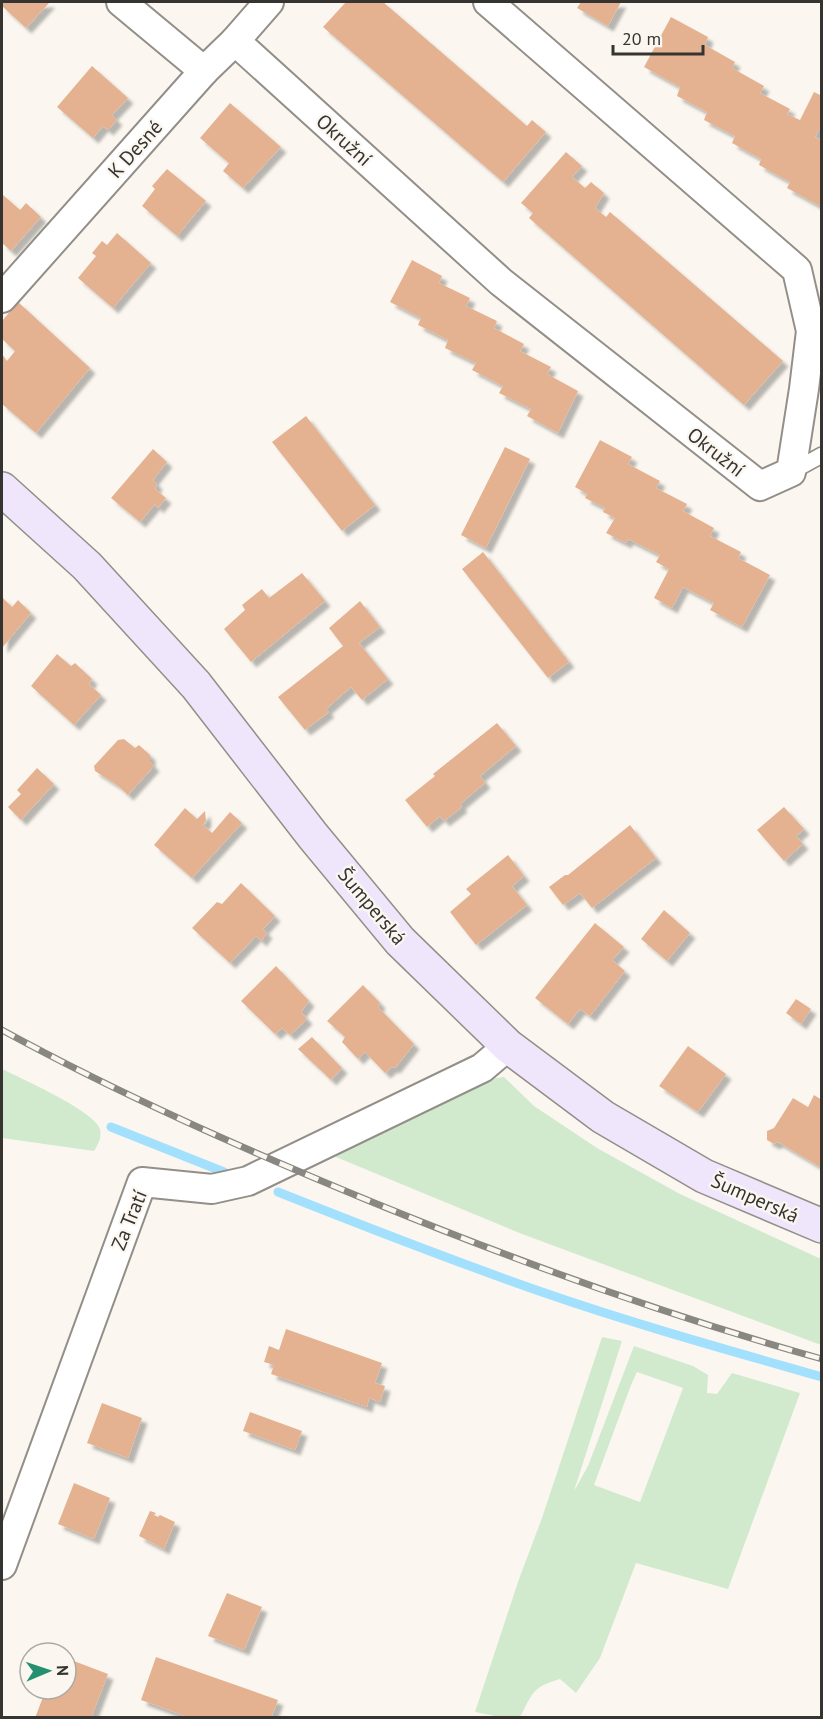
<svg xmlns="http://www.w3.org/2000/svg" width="823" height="1719" viewBox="0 0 823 1719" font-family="'PT Sans',sans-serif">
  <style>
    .green { fill: #d1eace; fill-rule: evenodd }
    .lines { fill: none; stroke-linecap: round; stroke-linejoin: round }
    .stream { stroke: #a2e0fd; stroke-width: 9 }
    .building { fill: #e5b291; filter: url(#shadow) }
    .lane-casing { stroke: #938f88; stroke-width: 18 }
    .street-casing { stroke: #938f88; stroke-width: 32 }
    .secondary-casing { stroke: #938f88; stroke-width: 36 }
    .lane { stroke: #fff; stroke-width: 15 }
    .street { stroke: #fff; stroke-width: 28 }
    .secondary { stroke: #efe6fc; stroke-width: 33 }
    .rail-casing { stroke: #898782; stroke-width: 7 }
    .rail { stroke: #fbf7f0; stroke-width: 4.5; stroke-dasharray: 14; stroke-linecap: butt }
    .labels { text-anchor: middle; stroke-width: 4.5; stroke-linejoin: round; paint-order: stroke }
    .street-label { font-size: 20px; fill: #353431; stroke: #fbf7f0 }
  </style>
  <defs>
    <filter id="shadow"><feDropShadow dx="5.5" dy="5.5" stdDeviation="1.5" flood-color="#0004"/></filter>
  </defs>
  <rect width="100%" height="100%" fill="#fbf7f0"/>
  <g class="green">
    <path d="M2 1069C22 1079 93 1110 100 1129 102 1138 98 1144 94 1151L2 1138Z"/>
    <polygon points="504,1077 534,1106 597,1148 680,1194 821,1259 821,1345 522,1234 331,1155 385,1132 447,1102 489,1079"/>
    <path d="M602 1337 622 1341 574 1491 588 1466 634 1346 693 1366 708 1375 707 1393 717 1394 732 1373 800 1393 728 1589 636 1563 600 1658 576 1693 560 1679C532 1687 533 1693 520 1717H500L475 1712 519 1579 542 1518ZM637 1372 683 1388 640 1502 594 1485 631 1385Z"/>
  </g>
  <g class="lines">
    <g class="stream">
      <polyline points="111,1127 224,1172"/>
      <path d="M278 1192C366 1227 453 1261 542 1292 634 1324 728 1350 822 1377"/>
    </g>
  </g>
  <g class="building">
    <polygon points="2,2 50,2 26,28 2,6"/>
    <polygon points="346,2 383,2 527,126 532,120 546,132 503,182 323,27"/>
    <polygon points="581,2 621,2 608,26 577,8"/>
    <polygon points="671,17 708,37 705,45 735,62 732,68 764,86 760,93 790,109 787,114 800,120 814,92 822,96 822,125 815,137 822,141 822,203 820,206 787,188 790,182 759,165 761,159 732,143 735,136 704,120 707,112 677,96 680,87 644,67"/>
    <polygon points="92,66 128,98 112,115 117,120 108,130 103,126 93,138 57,107"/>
    <polygon points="230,103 281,147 243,188 223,171 229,163 200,138"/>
    <polygon points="566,152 582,166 572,177 585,188 591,182 604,193 595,208 606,217 610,212 783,361 744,405 529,218 533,213 521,203"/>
    <polygon points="167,169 206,201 177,236 142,206 155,189 152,186"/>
    <polygon points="2,194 20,210 26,203 41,217 11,251 2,243"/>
    <polygon points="117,233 151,263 113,308 78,278 96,256 92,253 102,241 107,245"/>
    <polygon points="412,260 442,276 439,283 470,298 466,306 497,321 494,328 524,344 520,351 551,367 547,374 578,391 558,433 527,416 531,409 499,393 503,386 472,370 476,363 445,348 448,340 418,325 421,318 390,302"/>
    <polygon points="18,302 90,368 36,433 2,404 2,354 7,361 15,351 2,339 2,321"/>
    <polygon points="306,416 375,505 342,531 272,442"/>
    <polygon points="600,440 632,457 628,464 660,481 656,488 687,504 683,511 714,528 710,536 741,552 738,558 770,575 742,627 710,610 714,603 683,587 672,608 654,598 669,569 656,562 660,555 628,539 626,543 606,533 615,518 603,512 605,508 585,498 587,494 575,487"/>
    <polygon points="505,447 530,459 486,548 461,535"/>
    <polygon points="153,449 167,462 153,480 157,484 155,489 166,498 158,508 155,504 140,522 111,498"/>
    <polygon points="483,552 569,662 548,678 462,569"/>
    <polygon points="302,573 325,601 251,662 224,629 245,610 242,605 262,589 269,598"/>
    <polygon points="2,597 12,607 18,600 31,613 2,648"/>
    <polygon points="360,601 380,627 359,643 388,679 362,700 351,687 326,709 329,712 305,730 278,697 343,646 329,628"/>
    <polygon points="57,654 71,666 75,663 92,679 89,684 101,695 74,725 31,686"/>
    <polygon points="497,723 516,746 480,776 485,783 460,804 462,807 444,821 440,816 427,827 405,800 435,776 433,774"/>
    <polygon points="124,739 135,748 139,745 150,755 150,762 154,766 128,795 117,785 95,771 94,766 118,740"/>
    <polygon points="37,768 54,784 21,820 8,807 21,794 17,790"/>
    <polygon points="784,807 804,829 796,836 803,844 784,861 757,830"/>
    <polygon points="185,808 197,819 205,811 206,821 203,825 212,833 230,812 242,823 192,878 154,845"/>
    <polygon points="630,825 656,858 592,908 580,893 563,905 549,887 565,875 568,875"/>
    <polygon points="508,855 524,876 512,886 527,905 476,945 450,912 471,894 466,889"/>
    <polygon points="241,883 275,916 263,929 267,933 261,941 256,936 230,963 192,928 217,902 222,904"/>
    <polygon points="664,910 690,933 667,961 641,939"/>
    <polygon points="595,923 624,947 612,960 625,971 590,1016 580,1009 568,1024 535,998"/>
    <polygon points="276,966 309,1001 301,1012 307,1019 290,1035 282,1028 275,1034 241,1001"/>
    <polygon points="363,985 380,1003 378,1007 414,1044 395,1068 392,1067 385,1073 365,1052 358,1059 342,1042 345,1037 327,1021"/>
    <polygon points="796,999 811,1009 801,1024 786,1013"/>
    <polygon points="312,1037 342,1068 331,1080 298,1049"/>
    <polygon points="688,1046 726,1074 698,1112 659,1086"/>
    <polygon points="814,1095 822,1100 822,1168 778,1142 774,1144 767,1140 767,1131 774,1128 793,1098 808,1107"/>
    <polygon points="286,1329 382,1363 375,1383 385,1386 380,1402 369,1398 367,1407 271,1374 274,1365 264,1362 269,1346 279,1350"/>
    <polygon points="102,1403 142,1418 128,1458 87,1443"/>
    <polygon points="250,1412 302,1431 295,1450 243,1431"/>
    <polygon points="74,1483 110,1498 94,1539 58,1524"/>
    <polygon points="150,1511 156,1513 154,1515 158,1517 160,1515 175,1522 164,1549 139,1536"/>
    <polygon points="227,1593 262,1607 244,1650 208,1636"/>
    <polygon points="156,1657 278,1700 271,1718 191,1718 141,1700"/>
    <polygon points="66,1658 108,1674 91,1718 35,1718 46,1689 66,1689"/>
  </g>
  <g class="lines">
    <g class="lane-casing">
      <polyline id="lane" points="791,472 822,455"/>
    </g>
    <g class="street-casing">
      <g id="street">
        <polyline points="121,2 204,71"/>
        <polyline points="235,41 501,282 760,486 791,472 804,389 811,331 797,270 488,2"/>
        <polyline points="2,298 204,71 235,41 269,2"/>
        <polyline points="2,1565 142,1182 212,1189 248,1181 482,1068 508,1046"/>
      </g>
    </g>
    <g class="secondary-casing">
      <polyline id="secondary" points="2,489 87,566 196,685 313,836 400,941 508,1046 603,1117 704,1176 822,1226"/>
    </g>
    <use href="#lane" class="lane"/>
    <use href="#street" class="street"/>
    <use href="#secondary" class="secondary"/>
    <g class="rail-casing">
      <path id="rail" d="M2 1030C121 1095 246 1150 372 1202 519 1262 668 1316 822 1359"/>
    </g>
    <use href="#rail" class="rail"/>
  </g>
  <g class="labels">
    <g class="street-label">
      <text transform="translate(344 140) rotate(42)" y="7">Okružní</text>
      <text transform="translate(135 149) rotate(-48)" y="7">K Desné</text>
      <text transform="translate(716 452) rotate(38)" y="7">Okružní</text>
      <text transform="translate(372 906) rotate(50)" y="7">Šumperská</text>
      <text transform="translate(755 1198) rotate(24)" y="7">Šumperská</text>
      <text transform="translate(129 1220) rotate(-68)" y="7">Za Tratí</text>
    </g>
  </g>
  <rect width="823" height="1719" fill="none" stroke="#353431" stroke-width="6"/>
  <g transform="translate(48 1671) rotate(88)"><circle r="28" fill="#fbf7f0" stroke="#aca9a4" stroke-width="1.5"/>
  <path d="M0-4.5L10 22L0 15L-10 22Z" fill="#25906f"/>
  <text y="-9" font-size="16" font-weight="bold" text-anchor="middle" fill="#353431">N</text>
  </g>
  <path d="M613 45v9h90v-9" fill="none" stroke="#353431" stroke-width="3"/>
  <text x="622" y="45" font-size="18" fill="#353431" stroke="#fbf7f0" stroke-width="4.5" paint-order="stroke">20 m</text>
</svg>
